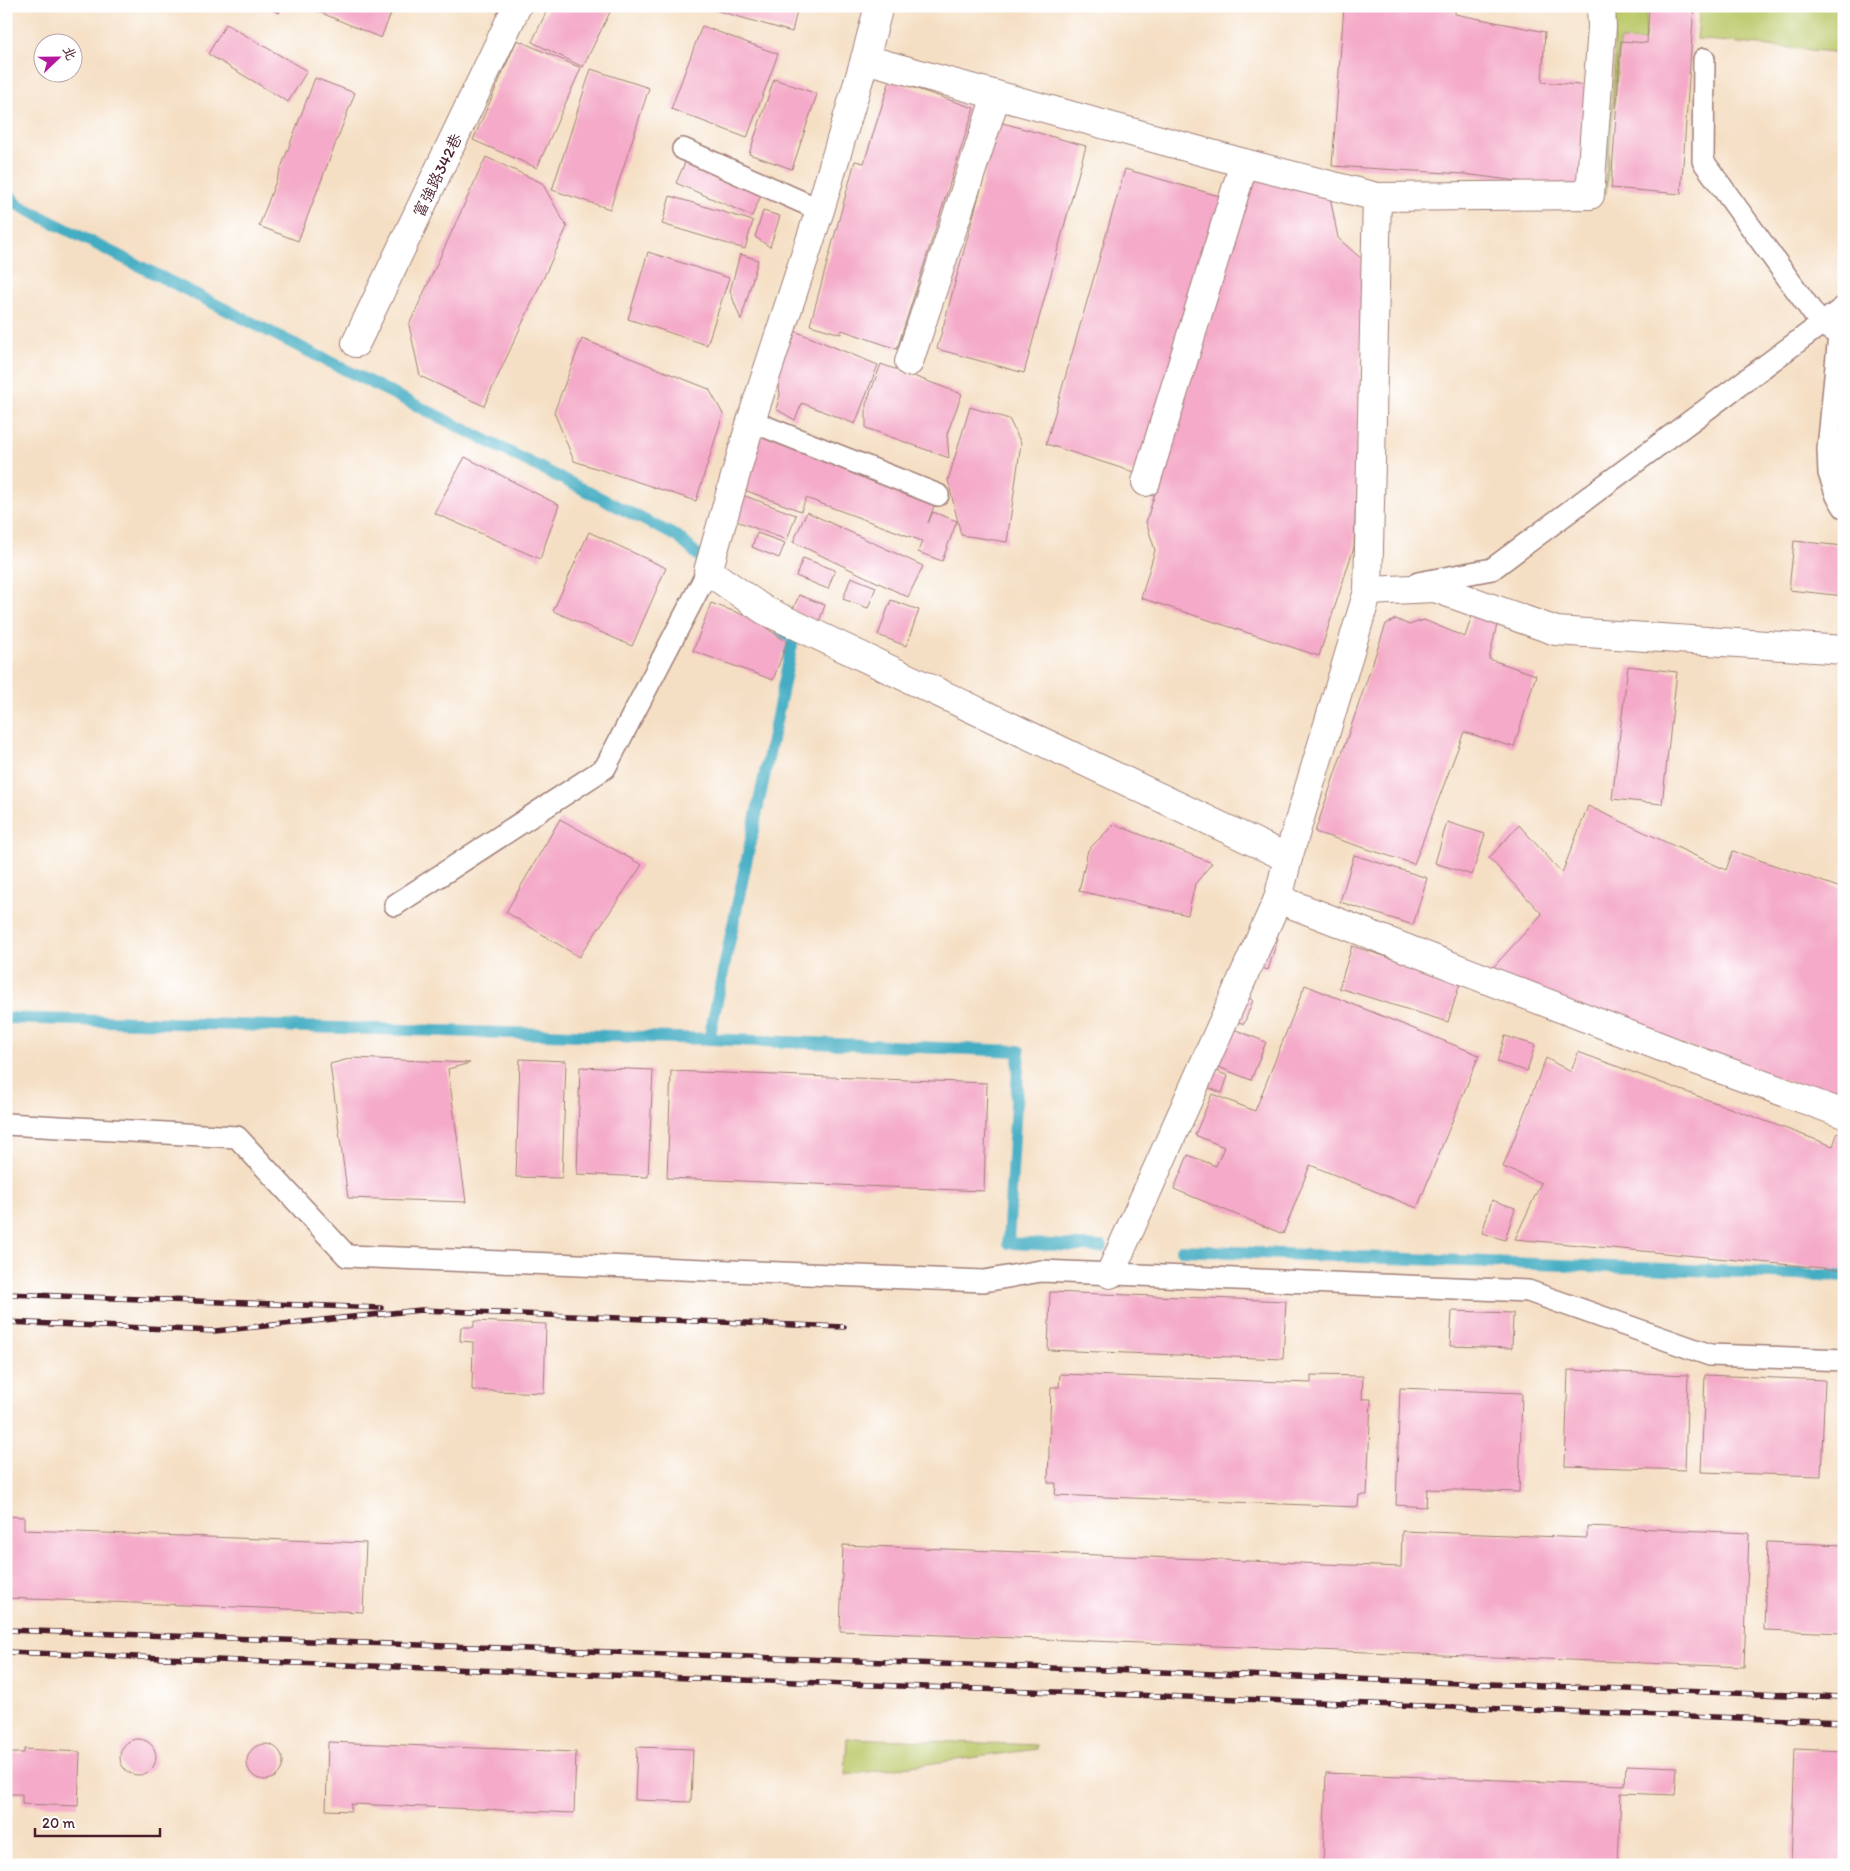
<svg xmlns="http://www.w3.org/2000/svg" width="1850" height="1871" viewBox="0 0 1850 1871" font-family="Itim,'LXGW WenKai TC',sans-serif">
  <style>
    .green { fill: #bcc96b; stroke: #83744b }
    .lines { fill: none; stroke-linecap: round; stroke-linejoin: round }
    .stream { stroke: #44adc3; stroke-width: 12 }
    .building { fill: #f4aac8 }
    .lane-casing { stroke: #a07f78; stroke-width: 24 }
    .street-casing { stroke: #a07f78; stroke-width: 30 }
    .path { stroke: #a07f78; stroke-width: 3; stroke-dasharray: 1 4; stroke-linecap: butt }
    .lane { stroke: #fff; stroke-width: 21 }
    .street { stroke: #fff; stroke-width: 28 }
    .rail-casing { stroke: #4a1f2b; stroke-width: 5.5 }
    .rail { stroke: #fff; stroke-width: 4; stroke-dasharray: 11; stroke-linecap: butt }
    .labels { text-anchor: middle; stroke-width: 4; stroke-linejoin: round; paint-order: stroke }
    .street-label { font-size: 16px; fill: #4a1f2b; stroke: #fff }
  </style>
  <rect width="100%" height="100%" fill="#fff"/>
  <filter id="ink" filterUnits="userSpaceOnUse"><feTurbulence type="fractalNoise" baseFrequency=".02" numOctaves="2"/><feDisplacementMap in="SourceGraphic" scale="10" xChannelSelector="R" yChannelSelector="G"/><feConvolveMatrix kernelMatrix="1 2 1 2 8 2 1 2 1" color-interpolation-filters="sRGB"/></filter>
  <filter id="wash" filterUnits="userSpaceOnUse"><feTurbulence type="fractalNoise" baseFrequency=".0096" numOctaves="4" result="noise"/><feDisplacementMap in="SourceGraphic" scale="20" xChannelSelector="R" yChannelSelector="G"/><feGaussianBlur stdDeviation="1.12" result="paint"/><feColorMatrix in="noise" values="0 0 0 0 0 0 0 0 0 0 0 0 0 0 0 0 0 1.4 0 .05"/><feComposite in="paint" operator="in"/></filter>
  <g filter="url(#wash)">
    <rect width="100%" height="100%" fill="#f5dfc4"/>
    <g class="green">
      <polygon points="1611,6 1647,6 1645,41 1620,40 1606,193 1598,191 1605,183 1615,58"/>
      <polygon points="1700,6 1844,6 1844,53 1697,39"/>
      <polygon points="847,1738 1036,1745 1036,1749 845,1775"/>
    </g>
    <g class="lines">
      <g class="stream">
        <polyline points="6,190 18,205 678,537 711,567"/>
        <polyline points="778,627 793,640 709,1039 1019,1051 1008,1243 1102,1247"/>
        <polyline points="6,1018 709,1039"/>
        <polyline points="1181,1250 1844,1276"/>
      </g>
    </g>
    <g id="blocks">
      <g class="building">
        <polygon points="263,6 282,6 279,13"/>
        <polygon points="305,6 394,6 381,38"/>
        <polygon points="549,6 613,6 583,67 532,42"/>
        <polygon points="701,6 798,6 792,32"/>
        <polygon points="1344,6 1455,6 1455,14 1545,32 1542,82 1592,86 1578,189 1464,174 1332,166"/>
        <polygon points="1649,6 1694,6 1681,194 1611,188 1621,41 1647,43"/>
        <polygon points="226,24 307,71 288,102 208,54"/>
        <polygon points="702,26 778,54 747,138 671,109"/>
        <polygon points="517,40 581,68 537,168 473,140"/>
        <polygon points="591,69 649,88 610,209 552,190"/>
        <polygon points="315,78 355,93 298,241 259,226"/>
        <polygon points="774,79 817,94 792,169 749,154"/>
        <polygon points="890,80 974,108 897,349 842,330 841,334 810,325 855,161 864,163"/>
        <polygon points="999,122 1086,146 1024,373 937,349"/>
        <polygon points="486,157 542,183 567,227 484,406 420,376 409,325"/>
        <polygon points="687,158 763,191 752,216 676,183"/>
        <polygon points="1125,169 1226,198 1143,475 1046,444"/>
        <polygon points="1256,173 1330,196 1338,238 1364,261 1354,547 1319,656 1141,598 1155,550 1146,522"/>
        <polygon points="670,196 753,221 745,249 662,224"/>
        <polygon points="763,211 780,216 770,247 755,237"/>
        <polygon points="648,252 729,278 707,345 628,319"/>
        <polygon points="740,254 758,260 741,320 730,291"/>
        <polygon points="792,330 878,365 855,424 802,403 795,420 776,409 780,395 777,369"/>
        <polygon points="582,339 709,389 723,414 696,501 574,461 554,412"/>
        <polygon points="881,364 962,394 947,434 949,458 866,428 866,404"/>
        <polygon points="970,407 1009,419 1021,443 1007,542 961,535 948,480"/>
        <polygon points="758,427 938,495 928,523 933,512 957,521 942,561 918,552 922,541 806,498 801,511 736,487"/>
        <polygon points="465,457 559,505 540,559 434,513"/>
        <polygon points="740,494 796,515 787,540 731,519"/>
        <polygon points="807,512 923,566 908,597 793,542"/>
        <polygon points="589,532 666,568 632,646 553,611"/>
        <polygon points="757,533 785,543 779,558 752,547"/>
        <polygon points="1794,541 1844,546 1844,596 1789,590"/>
        <polygon points="803,558 835,570 828,589 796,576"/>
        <polygon points="851,577 876,587 868,608 843,599"/>
        <polygon points="799,595 825,605 819,622 792,612"/>
        <polygon points="891,600 919,610 906,646 878,635"/>
        <polygon points="711,603 752,618 787,642 773,680 693,651"/>
        <polygon points="1474,609 1499,616 1489,659 1536,675 1514,747 1464,732 1414,864 1315,832 1386,624 1396,619 1409,625 1424,620 1465,637"/>
        <polygon points="1628,666 1677,672 1662,804 1612,799"/>
        <polygon points="1588,806 1726,870 1733,851 1844,889 1844,1098 1808,1089 1487,974 1542,914 1489,858 1519,825 1562,873"/>
        <polygon points="560,819 642,865 579,957 506,912"/>
        <polygon points="1447,822 1485,834 1472,875 1435,863"/>
        <polygon points="1114,824 1212,863 1195,884 1188,915 1079,891 1088,850"/>
        <polygon points="1354,855 1427,878 1413,925 1340,902"/>
        <polygon points="1254,931 1278,938 1268,970 1244,962"/>
        <polygon points="1352,946 1461,980 1448,1022 1339,988"/>
        <polygon points="1305,985 1479,1055 1417,1208 1310,1165 1283,1234 1174,1189 1188,1155 1216,1166 1224,1147 1195,1135 1212,1094 1255,1111"/>
        <polygon points="1239,994 1253,1000 1244,1024 1229,1018"/>
        <polygon points="1226,1026 1266,1042 1251,1080 1211,1064"/>
        <polygon points="1505,1036 1535,1045 1527,1071 1497,1062"/>
        <polygon points="1578,1052 1833,1146 1838,1132 1844,1135 1844,1270 1515,1239 1541,1183 1503,1167 1546,1058 1571,1072"/>
        <polygon points="353,1058 470,1063 448,1069 466,1202 348,1198 330,1064"/>
        <polygon points="520,1059 566,1061 562,1178 516,1177"/>
        <polygon points="580,1067 653,1070 648,1177 577,1174"/>
        <polygon points="1209,1068 1228,1076 1222,1093 1202,1085"/>
        <polygon points="671,1071 987,1083 984,1191 667,1178"/>
        <polygon points="1492,1200 1515,1208 1505,1240 1482,1233"/>
        <polygon points="1050,1292 1286,1301 1283,1359 1048,1350"/>
        <polygon points="1452,1311 1513,1313 1512,1348 1450,1346"/>
        <polygon points="474,1321 546,1324 544,1393 472,1390 473,1342 460,1341 461,1327 474,1327"/>
        <polygon points="1568,1370 1688,1375 1685,1470 1565,1466"/>
        <polygon points="1060,1374 1311,1383 1311,1375 1363,1376 1362,1399 1371,1399 1367,1495 1359,1495 1358,1507 1055,1495 1056,1483 1048,1483 1051,1387 1059,1387"/>
        <polygon points="1705,1375 1825,1380 1821,1476 1701,1472"/>
        <polygon points="1400,1388 1522,1393 1519,1492 1427,1489 1426,1507 1396,1505"/>
        <polygon points="6,1516 24,1517 24,1530 366,1543 363,1612 6,1598"/>
        <polygon points="1587,1526 1749,1533 1744,1667 840,1631 843,1545 1401,1567 1402,1531 1587,1538"/>
        <polygon points="1767,1542 1844,1545 1844,1633 1764,1630"/>
        <circle cx="138" cy="1757" r="18"/>
        <polygon points="328,1742 576,1752 574,1813 351,1804 351,1811 326,1810"/>
        <circle cx="265" cy="1762" r="18"/>
        <polygon points="637,1747 693,1749 691,1802 635,1800"/>
        <polygon points="24,1749 80,1752 78,1806 22,1804 22,1794 7,1794 6,1758 9,1758 9,1753 24,1753"/>
        <polygon points="1795,1749 1844,1751 1844,1865 1791,1865"/>
        <polygon points="1626,1765 1677,1767 1675,1795 1621,1793 1618,1865 1323,1865 1326,1773 1625,1785"/>
      </g>
    </g>
  </g>
  <g filter="url(#ink)">
    <use href="#blocks" fill-opacity="0" stroke="#a07f78" stroke-width="1"/>
    <g class="lines">
      <g class="lane-casing">
        <g id="lane">
          <polyline points="1704,59 1703,161 1821,324 1839,335 1828,449 1829,473 1837,496 1844,507"/>
          <polyline points="683,149 820,210"/>
          <polyline points="751,421 938,495"/>
          <polyline points="1418,583 1492,569 1844,307"/>
          <polyline points="395,905 605,768 708,571"/>
          <polyline points="6,1124 237,1137 347,1256 984,1281 1041,1271 1528,1291 1710,1355 1844,1360"/>
        </g>
      </g>
      <g class="street-casing">
        <g id="street">
          <polyline points="879,6 865,59 820,210 751,421 708,571 764,610 1288,858"/>
          <polyline points="865,59 1244,163 1377,197 1368,591 1288,858 1278,899 1110,1274"/>
          <polyline points="1377,197 1590,195 1602,27 1601,6"/>
          <polyline points="356,343 517,6"/>
          <polyline points="909,362 996,96"/>
          <polyline points="1146,482 1244,163"/>
          <polyline points="1368,591 1435,588 1556,631 1844,650"/>
          <polyline points="1278,899 1687,1057 1844,1114"/>
        </g>
      </g>
      <polyline class="path" points="6,13 13,6"/>
      <use href="#lane" class="lane"/>
      <use href="#street" class="street"/>
      <g class="rail-casing">
        <g id="rail">
          <polyline points="6,1294 381,1308"/>
          <polyline points="6,1322 215,1331 421,1310 844,1327"/>
          <polyline points="6,1630 1844,1697"/>
          <polyline points="6,1652 1844,1722"/>
        </g>
      </g>
      <use href="#rail" class="rail"/>
    </g>
  </g>
  <g class="labels">
    <g class="street-label">
      <text transform="translate(437 175) rotate(-64)" y="6">富強路342巷</text>
    </g>
  </g>
  <rect width="1850" height="1871" fill="none" stroke="#fff" stroke-width="25"/>
  <g transform="translate(58 58) rotate(68)"><circle r="24" fill="#ffffff" stroke="#b7a5aa"/>
  <path d="M0-4L9 19L0 12L-9 19Z" fill="#b5179e"/>
  <text y="-8" font-size="14" font-weight="bold" text-anchor="middle" fill="#4a1f2b">北</text>
  </g>
  <path d="M35 1828v8h125v-8" fill="none" stroke="#4a1f2b" stroke-width="2.5"/>
  <text x="42" y="1828" font-size="15" fill="#4a1f2b" stroke="#ffffff" stroke-width="4" paint-order="stroke">20 m</text>
</svg>
